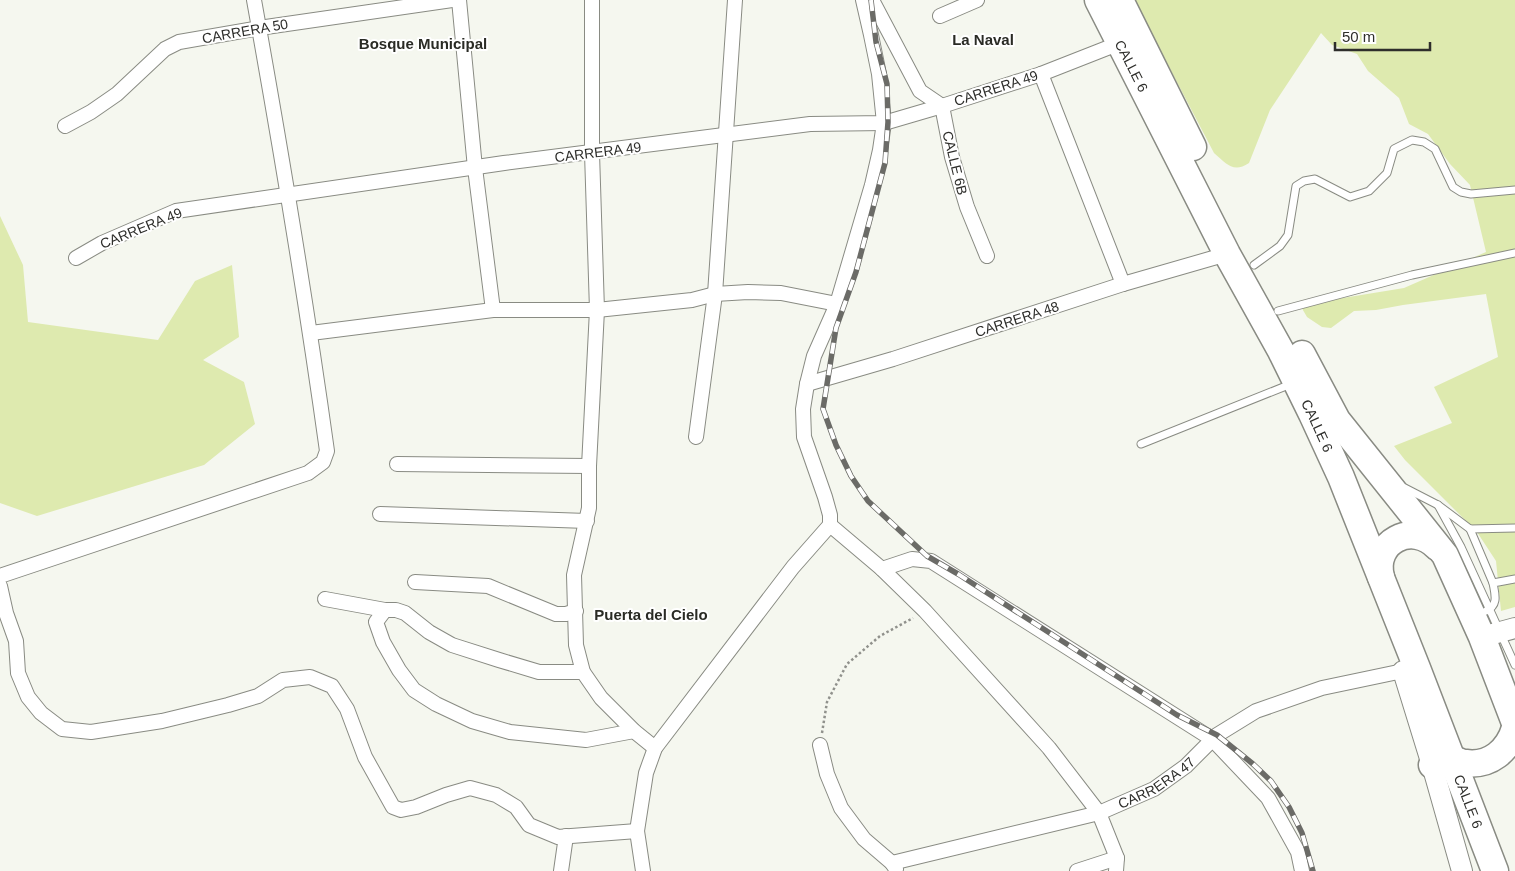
<svg xmlns="http://www.w3.org/2000/svg" width="1515" height="871" viewBox="0 0 1515 871" font-family="Helvetica,sans-serif">
  <style>
    .green { fill: #deeaaf }
    .lines { fill: none; stroke-linecap: round; stroke-linejoin: round }
    .lane-casing { stroke: #898b83; stroke-width: 9 }
    .street-casing { stroke: #898b83; stroke-width: 16 }
    .secondary-casing { stroke: #898b83; stroke-width: 22 }
    .highway-casing { stroke: #898b83; stroke-width: 29 }
    .path { stroke: #90918c; stroke-width: 2.5; stroke-dasharray: 2.5 2.5; stroke-linecap: butt }
    .lane { stroke: #fff; stroke-width: 7 }
    .street { stroke: #fff; stroke-width: 14 }
    .secondary { stroke: #fff; stroke-width: 20 }
    .highway { stroke: #fff; stroke-width: 26 }
    .rail-casing { stroke: #6b6b67; stroke-width: 5.5 }
    .rail { stroke: #fff; stroke-width: 4; stroke-dasharray: 11; stroke-linecap: butt }
    .labels { text-anchor: middle; stroke-width: 4; stroke-linejoin: round; paint-order: stroke }
    .street-label { font-size: 14px; fill: #2e2e2b; stroke: #fff }
    .neighbourhood-label { font-size: 15px; font-weight: bold; fill: #2a2b25; stroke: #fff }
  </style>
  <rect width="100%" height="100%" fill="#f5f7ef"/>
  <g class="green">
    <path d="M1134 0H1515V607L1501 611 1496 561 1477 532 1405 460 1394 446 1452 423 1434 387 1498 357 1486 294 1403 305 1376 310 1354 311 1331 328 1322 327 1307 317 1300 305 1404 288 1486 252 1470 185 1450 164 1428 134 1409 124 1399 98 1368 71 1357 54 1332 45 1321 33 1270 110 1249 163C1233 174 1226 163 1214 153Z"/>
    <polygon points="0,216 23,265 28,322 158,340 195,281 232,265 239,337 203,360 244,382 255,424 204,465 37,516 0,503"/>
  </g>
  <g class="lines">
    <g class="lane-casing">
      <g id="lane">
        <polyline points="1254,265 1280,246 1288,235 1296,186 1304,181 1315,179 1350,197 1369,191 1387,173 1394,149 1412,140 1424,142 1435,149 1453,187 1461,192 1471,194 1515,190"/>
        <polyline points="1278,311 1412,275 1515,253"/>
        <polyline points="1141,444 1291,384"/>
        <polyline points="1405,488 1438,505 1470,529 1515,528"/>
        <polyline points="1438,505 1461,547 1515,665"/>
        <polyline points="1470,529 1493,583"/>
        <path d="M1486 611C1499 605 1495 594 1493 583L1515 579"/>
      </g>
    </g>
    <g class="street-casing">
      <g id="street">
        <polyline points="459,0 475,168 493,310"/>
        <polyline points="592,0 592,153 597,310 589,466 589,508 574,575 576,645 583,672 601,698 634,731 655,748"/>
        <polyline points="872,0 920,91 942,106 952,157 967,207 987,256"/>
        <polyline points="940,16 977,0"/>
        <polyline points="1041,74 1123,284"/>
        <polyline points="65,126 91,112 117,94 165,49 179,42 259,28 452,0"/>
        <polyline points="76,258 102,243 176,211 504,163 810,124 884,123 942,106 1041,74 1120,43"/>
        <polyline points="311,333 493,310 597,310 692,300 715,294 748,292 781,293 837,304"/>
        <polyline points="807,384 893,359 1123,284 1227,254"/>
        <polyline points="696,437 715,294 735,0"/>
        <polyline points="397,464 589,466"/>
        <polyline points="380,514 587,521"/>
        <polyline points="830,525 882,569 925,611 1049,748 1099,813 1117,858 1116,871"/>
        <polyline points="882,569 912,559 931,561 1212,739 1268,798 1298,852 1302,871"/>
        <path d="M0 576 308 473 323 462 327 451C306 300 281 150 254 0"/>
        <polyline points="415,582 488,586 556,614 566,614 576,611"/>
        <polyline points="0,586 6,613 16,641 18,673 28,697 41,713 62,729 91,732 162,721 228,705 258,696 283,680 310,677 332,686 347,709 365,757 393,807 401,810 416,807 446,795 470,788 496,795 516,807 529,825 558,837 637,831"/>
        <polyline points="325,599 385,610"/>
        <polyline points="583,672 539,672 499,660 452,645 429,632 405,613 396,610 385,610 376,622 383,642 399,670 414,690 436,704 472,721 510,732 586,740 634,731"/>
        <polyline points="820,745 827,774 841,808 864,839 892,863 896,869"/>
        <path id="s1" d="M892 863 1099 813 1154 789 1186 766 1217 735 1256 711 1322 688 1403 671"/>
        <polyline points="561,871 566,836"/>
        <polyline points="643,871 637,831 646,773 655,748 793,567 830,525 830,515 825,497 804,437 803,409 807,384 814,356 837,304 872,185 880,150 884,123 879,74 871,35 863,0"/>
        <polyline points="1077,871 1117,858"/>
      </g>
    </g>
    <g class="secondary-casing">
      <g id="secondary">
        <polyline points="1482,637 1515,628"/>
        <polyline points="1417,668 1403,671 1432,765 1462,871"/>
      </g>
    </g>
    <g class="highway-casing">
      <g id="highway">
        <path id="s2" d="M1098 0 1227 254 1281 351 1312 414 1341 477 1417 668 1495 871"/>
        <polyline points="1120,0 1193,147"/>
        <polyline points="1302,354 1337,420 1445,555 1482,637 1515,723"/>
        <path d="M1381 577C1372 542 1412 521 1437 547"/>
        <path d="M1432 765C1437 763 1445 759 1451 759 1455 759 1461 763 1466 763 1490 766 1508 751 1515 728"/>
      </g>
    </g>
    <polyline class="path" points="822,733 827,702 847,664 880,636 913,618"/>
    <use href="#lane" class="lane"/>
    <use href="#street" class="street"/>
    <use href="#secondary" class="secondary"/>
    <use href="#highway" class="highway"/>
    <g class="rail-casing">
      <polyline id="rail" points="871,0 876,42 887,84 888,122 885,163 856,272 836,328 823,409 836,445 851,476 868,501 927,556 958,574 1177,715 1217,735 1253,764 1271,781 1289,807 1302,833 1313,871"/>
    </g>
    <use href="#rail" class="rail"/>
  </g>
  <g class="labels">
    <g class="street-label">
      <text transform="translate(245 31) rotate(-10)" y="5">CARRERA 50</text>
      <text dy="5" stroke="none"><textPath href="#s2" startOffset="74">CALLE 6</textPath></text>
      <text transform="translate(996 88) rotate(-18)" y="5">CARRERA 49</text>
      <text transform="translate(598 152) rotate(-7)" y="5">CARRERA 49</text>
      <text transform="translate(955 163) rotate(76)" y="5">CALLE 6B</text>
      <text transform="translate(141 228) rotate(-22)" y="5">CARRERA 49</text>
      <text transform="translate(1017 319) rotate(-18)" y="5">CARRERA 48</text>
      <text dy="5" stroke="none"><textPath href="#s2" startOffset="479">CALLE 6</textPath></text>
      <text dy="5" stroke="none"><textPath href="#s1" startOffset="278">CARRERA 47</textPath></text>
      <text dy="5" stroke="none"><textPath href="#s2" startOffset="884">CALLE 6</textPath></text>
    </g>
    <g class="neighbourhood-label">
      <text x="983" y="45">La Naval</text>
      <text x="423" y="49">Bosque Municipal</text>
      <text x="651" y="620">Puerta del Cielo</text>
    </g>
  </g>
  <path d="M1335 42v8h95v-8" fill="none" stroke="#2e2e2b" stroke-width="2.5"/>
  <text x="1342" y="42" font-size="15" fill="#2e2e2b" stroke="#ffffff" stroke-width="4" paint-order="stroke">50 m</text>
</svg>
